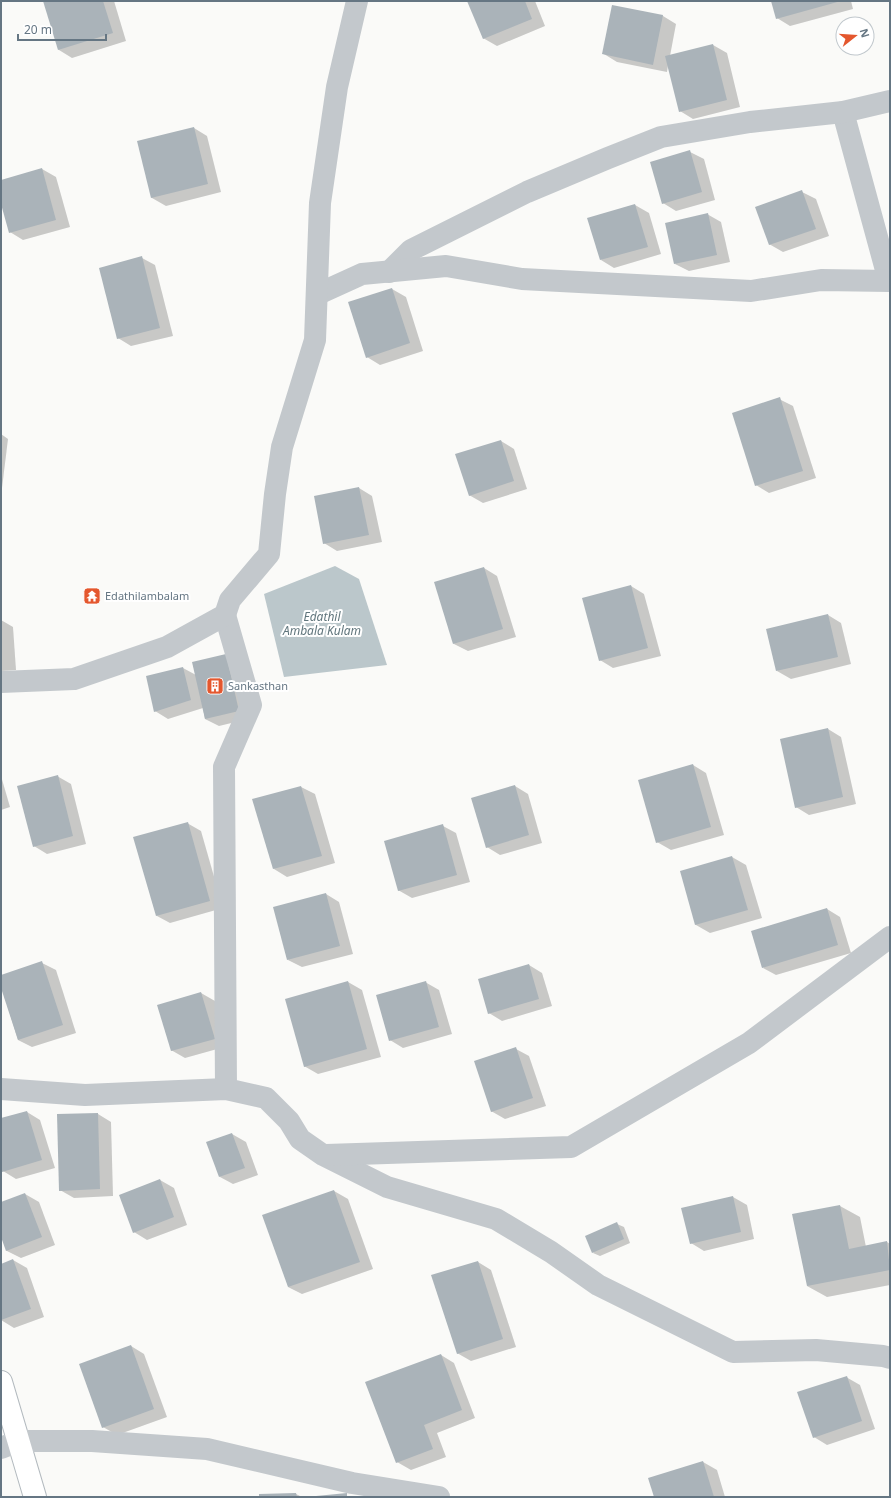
<svg xmlns="http://www.w3.org/2000/svg" width="891" height="1498" viewBox="0 0 891 1498" font-family="'Noto Sans',sans-serif">
  <style>
    .water { fill: #bbc7cb }
    .shadow { fill: #0003 }
    .building { fill: #aab3b9 }
    .lines { fill: none; stroke-linecap: round; stroke-linejoin: round }
    .secondary-casing { stroke: #b3babf; stroke-width: 24 }
    .street { stroke: #c3c8cc; stroke-width: 22 }
    .secondary { stroke: #fff; stroke-width: 22 }
    .labels { text-anchor: middle; stroke-width: 4; stroke-linejoin: round; paint-order: stroke }
    .poi-label { font-size: 11px; fill: #657683; stroke: #fff; text-anchor: start }
    .water-label { font-size: 12px; font-style: italic; fill: #60757c; stroke: #fff }
  </style>
  <rect width="100%" height="100%" fill="#fafaf8"/>
  <polygon class="water" points="335,566 359,579 387,665 284,677 264,594"/>
  <g class="shadow">
    <polygon points="44,1 114,1 126,41 72,58 59,50"/>
    <polygon points="469,1 535,1 545,26 497,46 483,38"/>
    <polygon points="772,1 851,1 853,9 790,26 777,18"/>
    <polygon points="613,6 663,16 676,24 670,56 713,45 727,53 740,107 693,119 680,111 668,65 667,72 617,62 604,54"/>
    <polygon points="194,128 207,136 221,192 166,206 152,198 138,142"/>
    <polygon points="690,152 704,159 715,200 676,211 663,203"/>
    <polygon points="42,169 56,177 70,227 23,240 10,232 1,200 1,181"/>
    <polygon points="802,192 816,199 829,236 783,252 769,244"/>
    <polygon points="635,205 649,213 661,254 614,268 601,260"/>
    <polygon points="707,214 721,222 730,262 689,271 675,264"/>
    <polygon points="142,258 155,265 173,336 131,346 118,338"/>
    <polygon points="392,289 406,297 423,351 380,365 367,357"/>
    <polygon points="779,399 793,406 816,478 769,493 756,485"/>
    <polygon points="1,434 8,439 2,488 1,488"/>
    <polygon points="501,441 514,449 527,489 483,503 469,495"/>
    <polygon points="359,488 372,496 382,542 337,551 324,543"/>
    <polygon points="484,568 497,576 516,637 468,651 454,644"/>
    <polygon points="631,586 644,594 661,656 613,668 600,660"/>
    <polygon points="828,615 841,623 851,664 791,679 777,671"/>
    <polygon points="1,620 13,627 16,670 1,671"/>
    <polygon points="226,655 252,718 219,726 205,719 203,708 168,719 155,711 183,668 196,675"/>
    <polygon points="828,729 841,737 856,804 809,815 796,807"/>
    <polygon points="693,765 706,773 724,835 671,850 657,842"/>
    <polygon points="1,776 10,807 1,810"/>
    <polygon points="57,776 71,784 86,844 47,854 34,846"/>
    <polygon points="515,786 528,794 542,843 500,855 487,847"/>
    <polygon points="301,787 315,794 335,863 287,877 274,869"/>
    <polygon points="187,823 201,831 223,908 170,923 157,916"/>
    <polygon points="443,826 456,833 470,882 412,898 398,890"/>
    <polygon points="732,857 746,865 762,918 710,933 696,925 681,872"/>
    <polygon points="326,894 339,902 353,954 302,967 288,960"/>
    <polygon points="827,909 840,917 851,953 776,975 763,968"/>
    <polygon points="42,963 56,970 76,1033 32,1047 18,1040 1,985 1,976"/>
    <polygon points="529,965 542,973 552,1006 502,1021 489,1013"/>
    <polygon points="348,982 362,990 381,1057 318,1074 304,1066"/>
    <polygon points="425,982 439,990 452,1034 403,1048 390,1040"/>
    <polygon points="201,993 215,1001 228,1046 185,1058 171,1050"/>
    <polygon points="516,1049 529,1056 546,1106 505,1119 491,1111"/>
    <polygon points="27,1112 40,1120 55,1168 16,1179 3,1171 1,1165 1,1119"/>
    <polygon points="98,1114 111,1122 113,1196 74,1198 60,1190"/>
    <polygon points="232,1134 246,1142 258,1175 233,1184 220,1177"/>
    <polygon points="160,1180 174,1188 187,1225 147,1240 134,1232"/>
    <polygon points="334,1191 348,1199 373,1269 302,1294 288,1287"/>
    <polygon points="25,1194 39,1202 55,1245 21,1258 7,1251 1,1234 1,1204"/>
    <polygon points="733,1197 747,1205 754,1239 704,1251 691,1243"/>
    <polygon points="840,1206 860,1217 866,1247 887,1242 890,1244 890,1285 827,1297 807,1286"/>
    <polygon points="617,1224 624,1227 630,1243 600,1256 593,1253"/>
    <polygon points="13,1260 27,1268 44,1317 14,1328 1,1320 1,1265"/>
    <polygon points="478,1262 491,1270 516,1347 471,1361 457,1353"/>
    <polygon points="131,1346 144,1354 167,1417 117,1435 103,1427"/>
    <polygon points="441,1355 454,1363 475,1418 437,1433 446,1457 411,1470 397,1462"/>
    <polygon points="846,1377 860,1385 875,1429 827,1445 814,1437"/>
    <polygon points="703,1462 717,1470 725,1497 655,1497"/>
    <polygon points="296,1494 302,1497 260,1497 260,1495"/>
  </g>
  <g class="building">
    <polygon points="43,1 103,1 113,33 58,50"/>
    <polygon points="467,1 525,1 532,19 483,39"/>
    <polygon points="771,1 841,1 776,19"/>
    <polygon points="612,5 663,15 653,65 602,54"/>
    <polygon points="713,44 727,100 679,112 665,56"/>
    <polygon points="194,127 208,184 151,198 137,141"/>
    <polygon points="690,150 702,192 662,204 650,162"/>
    <polygon points="42,168 56,220 9,233 1,204 1,180"/>
    <polygon points="802,190 816,229 769,245 755,207"/>
    <polygon points="635,204 648,247 600,260 587,218"/>
    <polygon points="708,213 717,255 674,264 665,223"/>
    <polygon points="142,256 160,328 117,339 99,268"/>
    <polygon points="392,288 410,343 366,358 348,302"/>
    <polygon points="780,397 803,471 755,486 732,413"/>
    <polygon points="501,440 514,481 469,496 455,454"/>
    <polygon points="359,487 369,535 323,544 314,496"/>
    <polygon points="484,567 503,629 453,644 434,582"/>
    <polygon points="631,585 648,648 599,661 582,598"/>
    <polygon points="828,614 838,657 776,671 766,629"/>
    <polygon points="226,654 239,711 205,719 192,662"/>
    <polygon points="183,667 191,700 154,712 146,676"/>
    <polygon points="828,728 843,797 795,808 780,739"/>
    <polygon points="693,764 711,827 656,843 638,780"/>
    <polygon points="58,775 73,836 33,847 17,786"/>
    <polygon points="515,785 529,835 486,848 471,798"/>
    <polygon points="301,786 322,856 273,869 252,799"/>
    <polygon points="188,822 210,901 156,916 133,837"/>
    <polygon points="443,824 457,875 398,891 384,841"/>
    <polygon points="732,856 748,910 695,925 680,871"/>
    <polygon points="326,893 340,946 287,960 273,907"/>
    <polygon points="827,908 838,945 762,968 751,931"/>
    <polygon points="42,961 63,1025 18,1040 1,988 1,975"/>
    <polygon points="529,964 539,999 488,1014 478,979"/>
    <polygon points="348,981 367,1049 304,1067 285,999"/>
    <polygon points="426,981 439,1027 389,1041 376,995"/>
    <polygon points="201,992 215,1039 171,1051 157,1005"/>
    <polygon points="516,1047 533,1098 491,1112 474,1061"/>
    <polygon points="27,1111 42,1160 2,1172 1,1118"/>
    <polygon points="98,1113 100,1189 59,1191 57,1114"/>
    <polygon points="232,1133 245,1168 219,1177 206,1142"/>
    <polygon points="160,1179 174,1217 133,1233 119,1195"/>
    <polygon points="334,1190 360,1262 288,1287 262,1215"/>
    <polygon points="25,1193 42,1237 6,1251 1,1237 1,1202"/>
    <polygon points="733,1196 741,1232 690,1244 681,1208"/>
    <polygon points="840,1205 849,1249 887,1241 890,1270 807,1286 792,1214"/>
    <polygon points="617,1222 624,1239 592,1253 585,1236"/>
    <polygon points="13,1259 31,1309 1,1320 1,1264"/>
    <polygon points="478,1261 503,1339 457,1354 431,1275"/>
    <polygon points="131,1345 154,1409 102,1428 79,1364"/>
    <polygon points="441,1354 462,1410 424,1425 433,1449 396,1463 365,1382"/>
    <polygon points="847,1376 862,1421 813,1438 797,1392"/>
    <polygon points="703,1461 714,1497 654,1497 648,1478"/>
    <polygon points="296,1493 297,1497 259,1497 259,1494"/>
    <polygon points="347,1493 347,1497 316,1497 316,1496"/>
  </g>
  <g class="lines">
    <g class="secondary-casing">
      <polyline id="secondary" points="1,1382 35,1497"/>
    </g>
    <g class="street">
      <polyline points="843,112 889,281"/>
      <polyline points="389,272 411,250 527,192 608,158 661,137 750,122 843,112 890,101"/>
      <polyline points="318,294 362,274 446,266 522,279 751,291 821,280 890,281"/>
      <polyline points="225,615 251,705 224,767 226,1089"/>
      <polyline points="1,682 74,679 167,647 225,615 230,600 269,554 275,494 282,447 315,340 320,203 337,87 357,1"/>
      <polyline points="1,1089 85,1095 226,1089 266,1098 289,1121 300,1139 323,1155 387,1187 496,1219 551,1252 598,1285 733,1352 816,1350 883,1356 890,1358"/>
      <polyline points="326,1155 571,1147 749,1043 890,937"/>
      <polyline points="1,1448 19,1441 92,1441 207,1449 352,1483 439,1497"/>
    </g>
    <use href="#secondary" class="secondary"/>
  </g>
  <defs>
    <g id="temple-square" transform="scale(0.9)"><rect x="-9" y="-9" width="18" height="18" rx="4" fill="#e4572e" stroke="#fff"/><path d="M0-6L5-2H3V0L6.5 2.5H4V6H1.5V3h-3V6H-4V2.5H-6.5L-3 0V-2H-5Z" fill="#fff"/></g>
    <g id="building-square" transform="scale(0.9)"><rect x="-9" y="-9" width="18" height="18" rx="4" fill="#e4572e" stroke="#fff"/><path d="M-4-6H4V6H1V3H-1V6H-4ZM-2.5-4.3h1.7v1.8h-1.7ZM.8-4.3h1.7v1.8H.8ZM-2.5-1h1.7V.8h-1.7ZM.8-1h1.7V.8H.8Z" fill="#fff"/></g>
  </defs>
  <g fill-rule="evenodd">
    <use href="#temple-square" x="92" y="596"/>
    <use href="#building-square" x="215" y="686"/>
  </g>
  <g class="labels">
    <g class="poi-label">
      <text x="105" y="600">Edathilambalam</text>
      <text x="228" y="690">Sankasthan</text>
    </g>
    <g class="water-label">
      <text x="322" y="621">Edathil<tspan x="322" dy="14">Ambala Kulam</tspan></text>
    </g>
  </g>
  <rect width="891" height="1498" fill="none" stroke="#657683" stroke-width="4"/>
  <g transform="translate(855 36) rotate(73)"><circle r="19" fill="#ffffff" stroke="#c1c8cd"/>
  <path d="M0-3L7 15L0 10L-7 15Z" fill="#e4572e"/>
  <text y="-6" font-size="11" font-weight="bold" text-anchor="middle" fill="#657683">N</text>
  </g>
  <path d="M18 34v6h88v-6" fill="none" stroke="#657683" stroke-width="2"/>
  <text x="24" y="34" font-size="12" fill="#657683" stroke="#ffffff" stroke-width="3" paint-order="stroke">20 m</text>
</svg>
